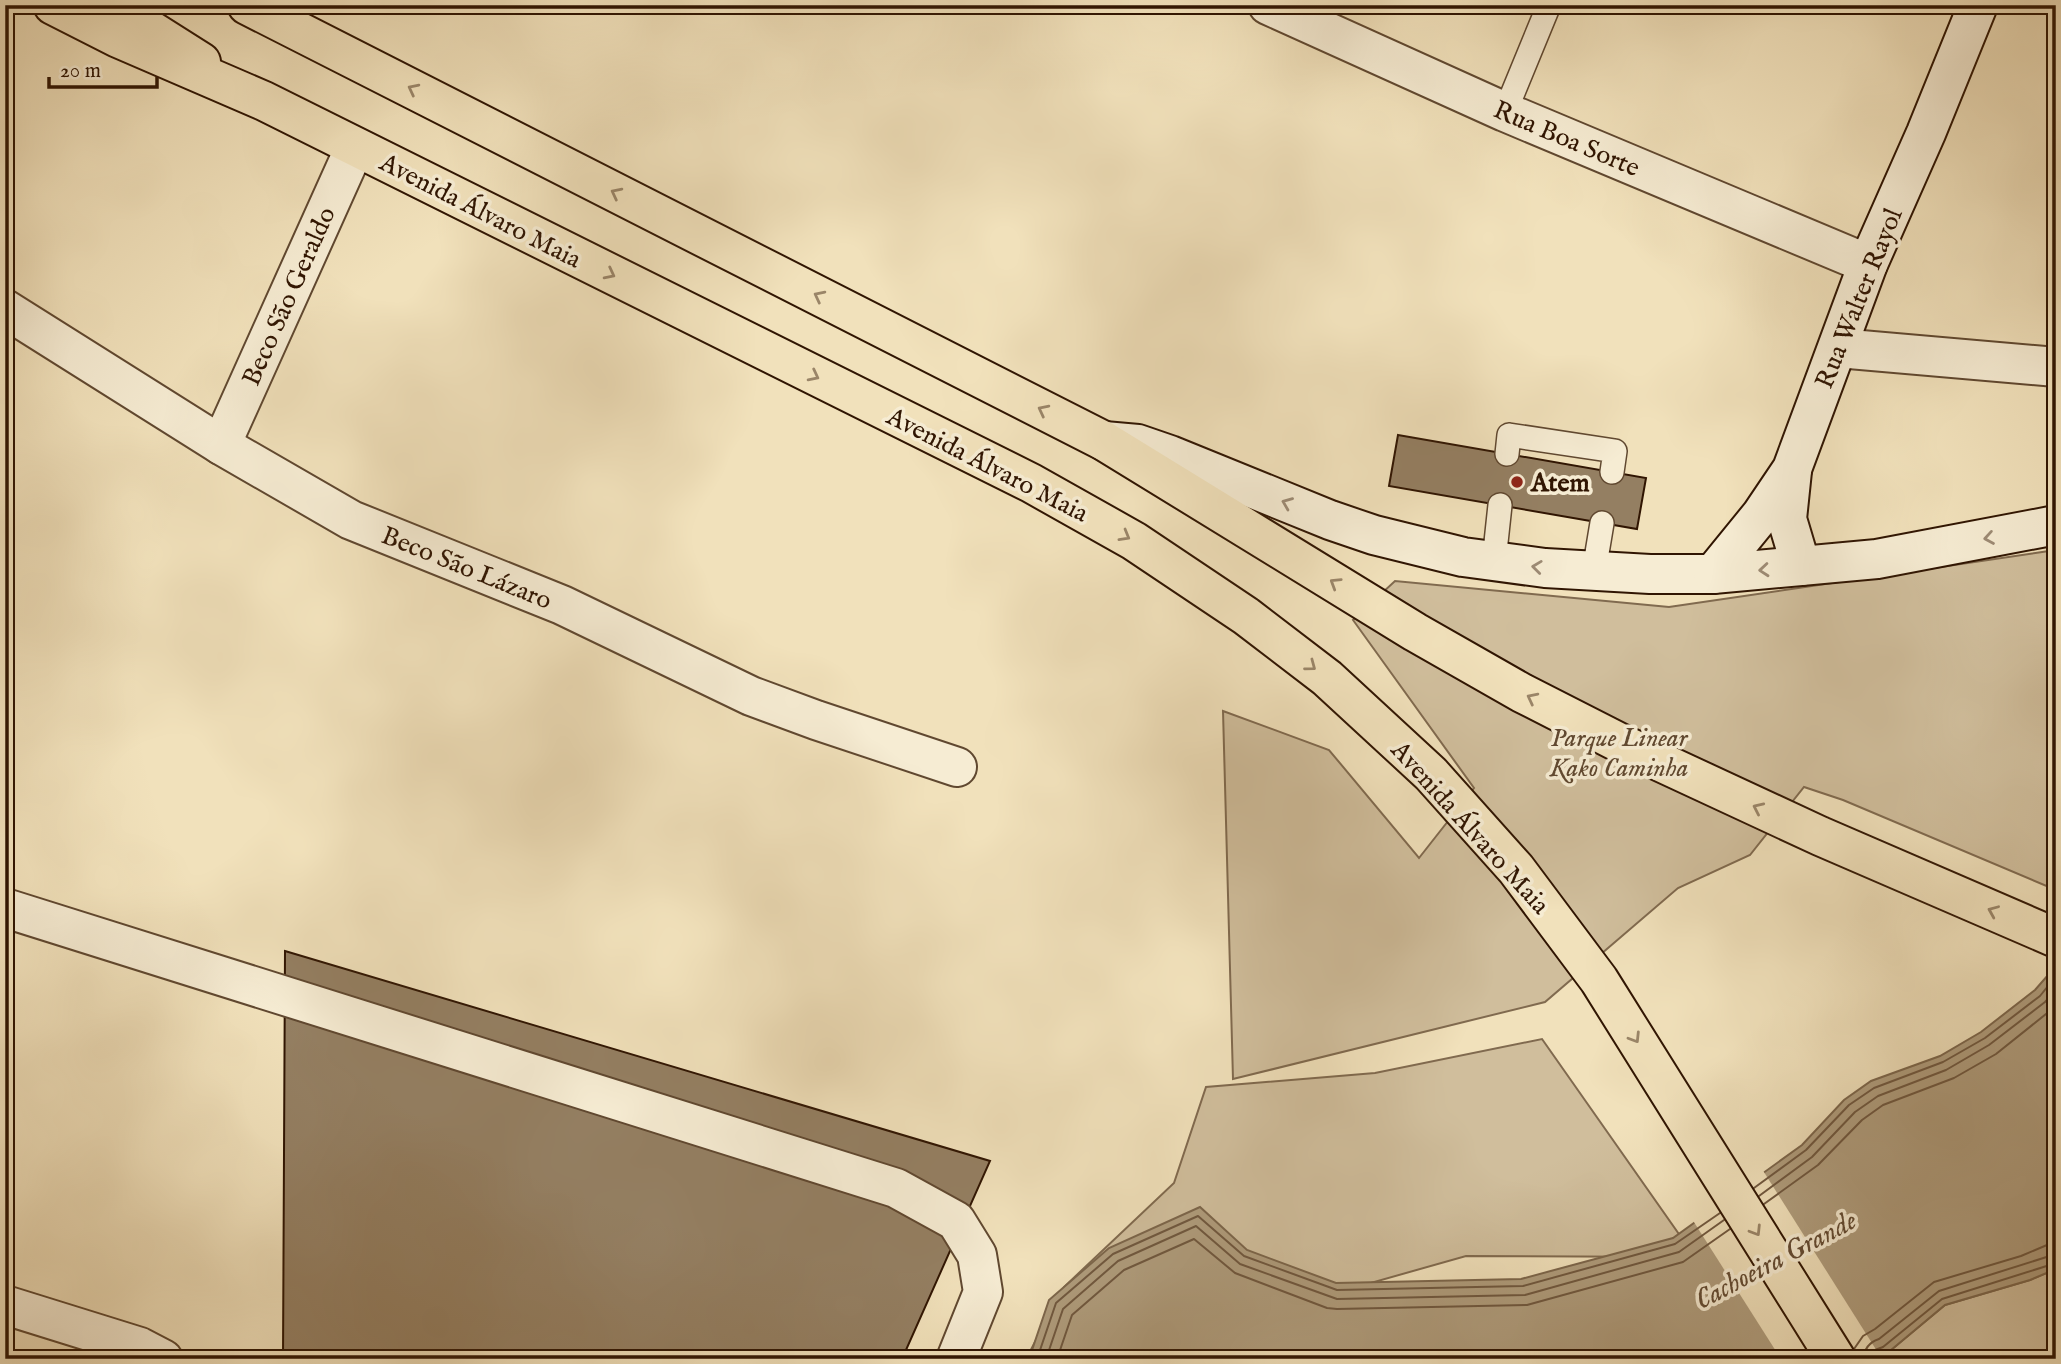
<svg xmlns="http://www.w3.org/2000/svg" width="2061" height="1364" viewBox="0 0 2061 1364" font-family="'IM FELL English',serif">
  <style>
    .green { fill: #d0be9c; stroke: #806a4f; stroke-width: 2 }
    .water { fill: #af9c7c; stroke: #7c664b; stroke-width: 2 }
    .pier { fill: #f1e1bb }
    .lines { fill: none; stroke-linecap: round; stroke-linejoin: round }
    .shore { stroke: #70583f; stroke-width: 2 }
    .building { fill: #947f62; stroke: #301502; stroke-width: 2 }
    .lane-casing { stroke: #604830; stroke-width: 26 }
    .street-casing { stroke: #604830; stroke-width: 42 }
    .secondary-casing { stroke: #301502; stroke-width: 42 }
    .primary-casing { stroke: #301502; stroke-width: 42 }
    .highway-casing { stroke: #301502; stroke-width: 42 }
    .lane { stroke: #f6ecd3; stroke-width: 23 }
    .street { stroke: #f6ecd3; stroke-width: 38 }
    .secondary { stroke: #f6ecd3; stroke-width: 38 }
    .primary { stroke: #f1e1bb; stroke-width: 38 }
    .highway { stroke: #f1e1bb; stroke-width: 38 }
    .oneway { stroke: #9a8568 }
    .oneway2 { stroke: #9d8b75 }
    .poi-dot { fill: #8f2418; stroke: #f6ecd3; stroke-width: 2.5 }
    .labels { text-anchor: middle; stroke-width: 7; stroke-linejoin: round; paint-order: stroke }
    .street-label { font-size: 26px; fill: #301502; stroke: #f6ecd3 }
    .poi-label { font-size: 26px; font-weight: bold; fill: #301502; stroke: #f6ecd3; text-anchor: start }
    .park-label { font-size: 26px; font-style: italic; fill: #604830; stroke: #f6ecd3 }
    .water-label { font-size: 28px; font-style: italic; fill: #634b33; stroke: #f6ecd3 }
  </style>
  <rect width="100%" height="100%" fill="#f1e1bb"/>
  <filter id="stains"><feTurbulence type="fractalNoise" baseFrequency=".00286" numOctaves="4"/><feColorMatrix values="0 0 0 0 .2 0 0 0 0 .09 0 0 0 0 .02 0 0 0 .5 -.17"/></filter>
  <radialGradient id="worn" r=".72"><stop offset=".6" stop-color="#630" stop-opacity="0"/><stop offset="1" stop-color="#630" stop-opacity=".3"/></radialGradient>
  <g class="green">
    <polygon points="2056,550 2056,890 1843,800 1804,787 1750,855 1678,888 1545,1002 1233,1079 1223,711 1329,750 1419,858 1474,788 1353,620 1395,581 1669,607"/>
    <polygon points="1542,1039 1695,1257 1466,1256 1194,1333 1170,1359 1026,1359 1064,1287 1174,1183 1206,1087 1375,1073"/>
    <polygon points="2056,1269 2056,1359 1884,1359 1885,1355 1945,1305 2030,1280"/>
  </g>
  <polygon class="water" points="2056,966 2056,1269 2030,1280 1945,1305 1885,1355 1822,1359 1029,1359 1049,1300 1109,1248 1200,1207 1247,1250 1336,1283 1521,1279 1673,1238 1802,1145 1844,1100 1871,1081 1940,1056 1981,1032 2035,990"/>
  <polygon class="pier" points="1762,1169 1882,1359 1781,1359 1692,1219"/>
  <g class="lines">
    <g class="shore">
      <polyline points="1754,1188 1806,1150 1849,1105 1874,1088 1943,1062 1985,1038 2040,996 2056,976"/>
      <polyline points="1759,1196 1812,1157 1855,1112 1878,1096 1946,1070 1989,1045 2045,1002 2056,990"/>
      <polyline points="1764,1204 1818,1165 1862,1120 1883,1105 1954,1078 1996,1054 2056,1006"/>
      <polyline points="1854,1349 1863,1336 1875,1329 1934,1282 2021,1256 2047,1245 2056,1244"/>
      <polyline points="1037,1359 1056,1303 1113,1254 1198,1216 1244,1256 1337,1290 1523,1286 1675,1244 1720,1213"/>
      <polyline points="1046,1359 1063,1309 1118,1261 1196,1226 1240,1264 1337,1299 1525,1295 1679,1252 1724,1220"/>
      <polyline points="1057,1359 1072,1315 1124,1270 1194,1239 1235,1273 1327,1308 1337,1309 1527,1305 1683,1262 1730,1229"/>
      <path d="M1864 1359C1864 1348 1870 1342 1879 1339L1939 1291 2056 1254"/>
      <polyline points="1873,1359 1875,1350 1883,1347 1942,1299 2056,1263"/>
    </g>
  </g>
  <g class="building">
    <polygon points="1398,435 1646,478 1637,529 1389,486"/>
    <polygon points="285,951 990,1161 902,1359 283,1359"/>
  </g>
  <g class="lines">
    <g class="lane-casing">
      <g id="lane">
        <polyline points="1505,112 1549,5"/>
        <polyline points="1507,454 1509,435 1615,451 1612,472"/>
        <polyline points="1494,561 1500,505"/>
        <polyline points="1594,571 1602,523"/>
      </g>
    </g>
    <g class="street-casing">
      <g id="street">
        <polyline points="1268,5 1505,112 1868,264"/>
        <polyline points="5,309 221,445 351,520 562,605 751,696 816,720 957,767"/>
        <polyline points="1838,348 2056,367"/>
        <polyline points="221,445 355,147"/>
        <polyline points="5,908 896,1188 956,1221 977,1255 983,1292 956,1359"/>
        <polyline points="5,1305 140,1347 163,1359"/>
      </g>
    </g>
    <g class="secondary-casing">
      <g id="secondary">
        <polyline points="1104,441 1138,444 1170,455 1330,520 1374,535 1463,557 1545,568 1650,574 1713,574 1877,559 2056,525"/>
        <polyline points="1792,471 1787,519 1801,566"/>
        <polyline points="1713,574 1761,515 1792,469 1868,264 1926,133 1978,5"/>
      </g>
    </g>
    <g class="primary-casing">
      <polyline id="primary" points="111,5 201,62"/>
    </g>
    <g class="highway-casing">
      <g id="highway">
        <polyline points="53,5 118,38 264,101 1031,483 1134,541 1246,616 1327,678 1431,774 1516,869 1599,980 1836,1359"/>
        <polyline points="247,5 1104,441 1415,632 1522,693 1624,745 1820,836 2056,938"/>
      </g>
    </g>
    <use href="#lane" class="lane"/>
    <use href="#street" class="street"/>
    <use href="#secondary" class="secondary"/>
    <use href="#primary" class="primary"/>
    <use href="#highway" class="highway"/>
  </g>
  <defs><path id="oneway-chevron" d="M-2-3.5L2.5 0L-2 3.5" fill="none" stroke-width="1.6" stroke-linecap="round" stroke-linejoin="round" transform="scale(1.75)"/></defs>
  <g class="oneway">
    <use href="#oneway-chevron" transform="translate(413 89) rotate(-153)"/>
    <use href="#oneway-chevron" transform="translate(616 193) rotate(-153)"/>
    <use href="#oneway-chevron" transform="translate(610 274) rotate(27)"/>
    <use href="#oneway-chevron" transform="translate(819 296) rotate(-153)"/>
    <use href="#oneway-chevron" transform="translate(814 376) rotate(27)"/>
    <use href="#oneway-chevron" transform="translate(1043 410) rotate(-153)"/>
    <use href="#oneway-chevron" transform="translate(1125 536) rotate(30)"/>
    <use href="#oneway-chevron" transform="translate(1335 583) rotate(-148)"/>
    <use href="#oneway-chevron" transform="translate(1311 666) rotate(37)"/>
    <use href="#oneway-chevron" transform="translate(1532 698) rotate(-153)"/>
    <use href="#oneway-chevron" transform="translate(1758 808) rotate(-155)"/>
    <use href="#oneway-chevron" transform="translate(1993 911) rotate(-157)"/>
    <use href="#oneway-chevron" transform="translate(1635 1038) rotate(58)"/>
    <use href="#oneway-chevron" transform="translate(1756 1231) rotate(58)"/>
  </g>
  <g class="oneway2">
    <use href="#oneway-chevron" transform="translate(1287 503) rotate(-158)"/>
    <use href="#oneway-chevron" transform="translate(1989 538) rotate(170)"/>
    <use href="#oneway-chevron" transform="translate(1537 567) rotate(-173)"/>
    <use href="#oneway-chevron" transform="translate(1764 570) rotate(175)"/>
  </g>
  <circle class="poi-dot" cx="1517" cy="482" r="7"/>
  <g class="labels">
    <g class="street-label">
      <text transform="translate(1567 138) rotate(23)" y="9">Rua Boa Sorte</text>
      <text transform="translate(481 210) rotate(27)" y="9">Avenida Álvaro Maia</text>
      <text transform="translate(288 296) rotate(-66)" y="9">Beco São Geraldo</text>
      <text transform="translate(1858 298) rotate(-68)" y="9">Rua Walter Rayol</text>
      <text transform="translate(988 464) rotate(27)" y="9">Avenida Álvaro Maia</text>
      <text transform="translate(467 567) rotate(22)" y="9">Beco São Lázaro</text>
      <text transform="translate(1471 827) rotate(48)" y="9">Avenida Álvaro Maia</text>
    </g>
    <g class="poi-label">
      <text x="1531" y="491">Atem</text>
    </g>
    <g class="park-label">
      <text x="1619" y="746">Parque Linear<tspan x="1619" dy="30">Kako Caminha</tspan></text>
    </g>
    <g class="water-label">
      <text transform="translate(1775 1259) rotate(-28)" y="10">Cachoeira Grande</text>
    </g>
  </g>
  <rect width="2061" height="1364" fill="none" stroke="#f1e1bb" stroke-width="28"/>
  <rect x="7" y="7" width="2047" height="1350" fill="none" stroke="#301502" stroke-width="3.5"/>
  <rect x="14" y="14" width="2033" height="1336" fill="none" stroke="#301502" stroke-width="2"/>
  <path d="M49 77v10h108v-10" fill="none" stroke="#301502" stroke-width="3.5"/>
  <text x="60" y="77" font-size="21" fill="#301502" stroke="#f6ecd3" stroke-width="5" paint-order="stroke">20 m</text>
  <rect width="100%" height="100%" filter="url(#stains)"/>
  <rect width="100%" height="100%" fill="url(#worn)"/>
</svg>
